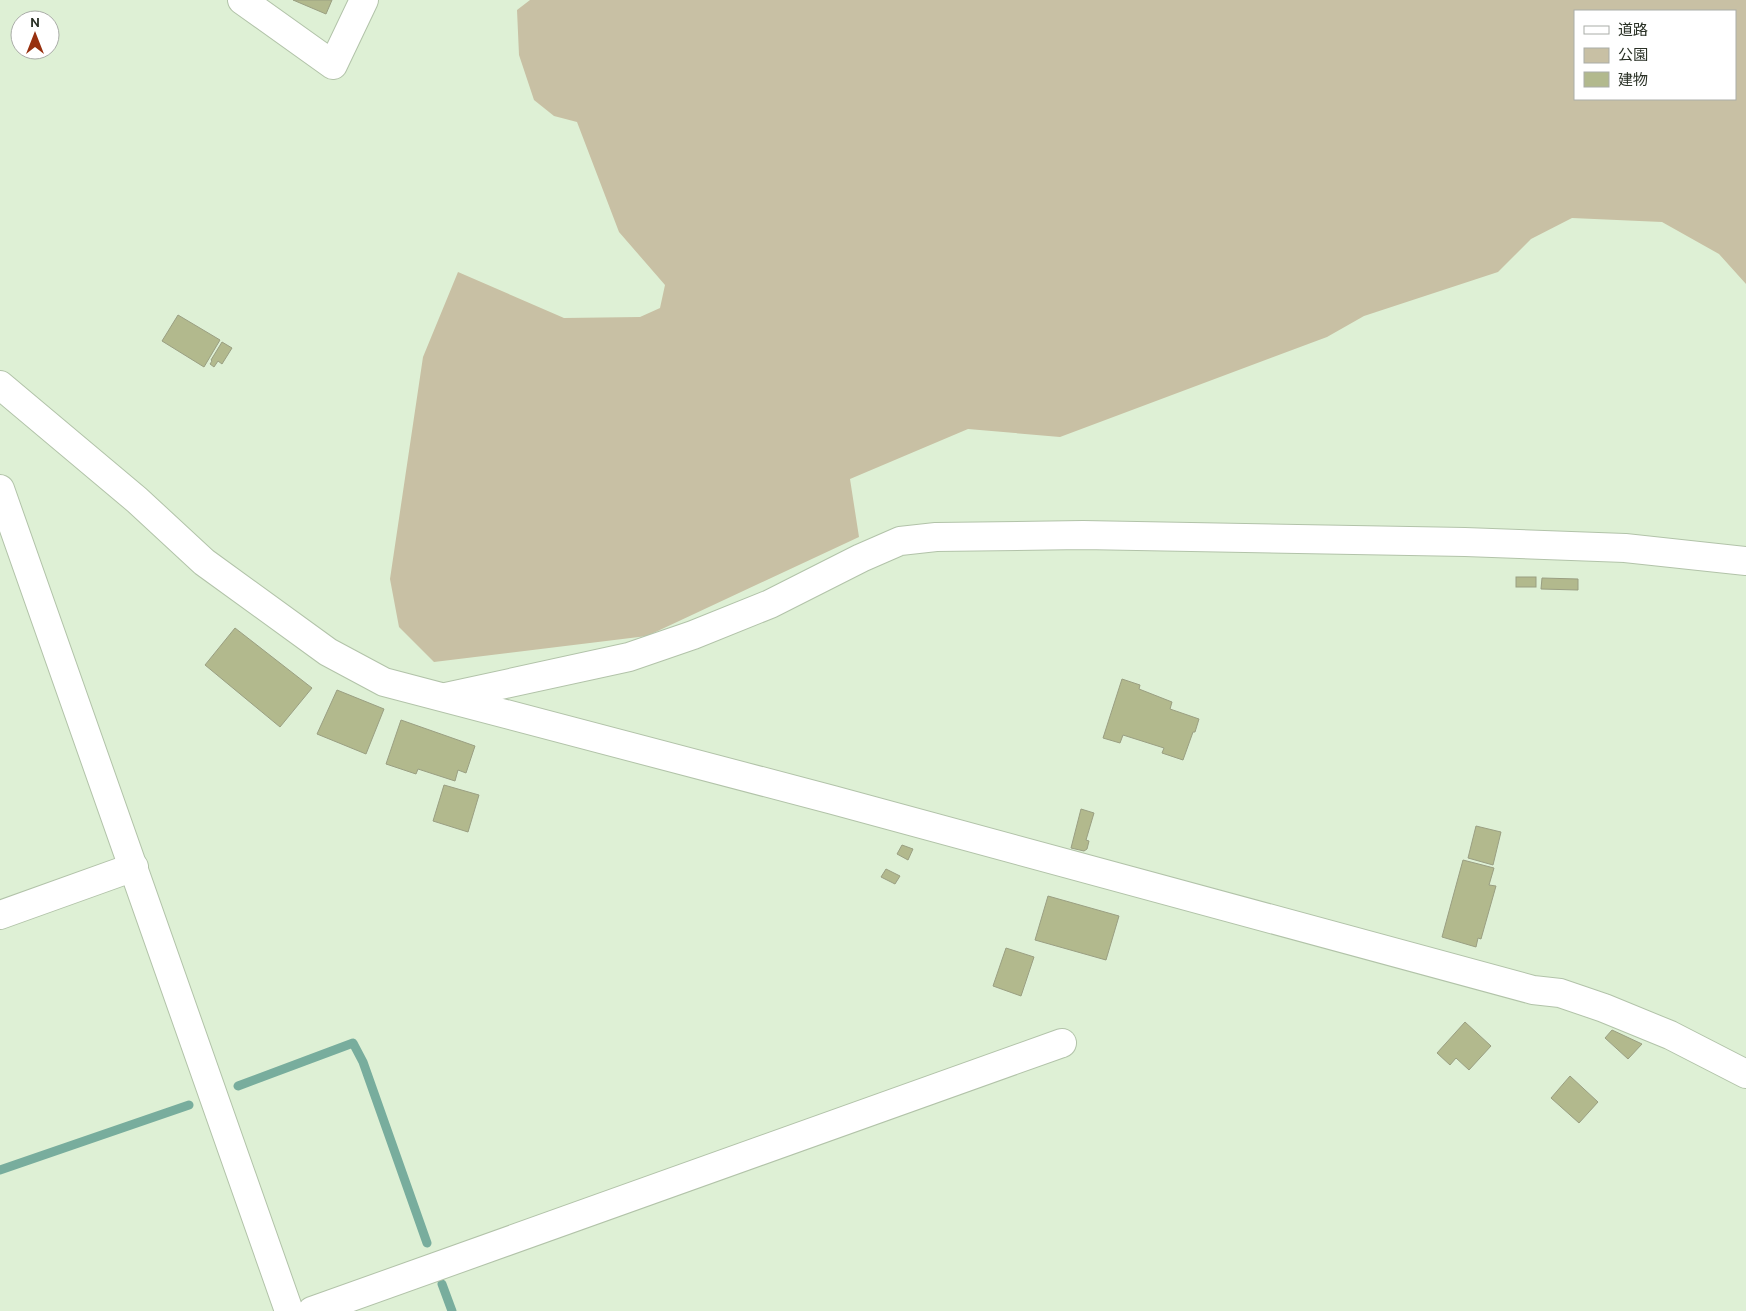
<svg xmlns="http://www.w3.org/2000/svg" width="1746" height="1311" viewBox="0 0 1746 1311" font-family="Overpass,'Noto Sans JP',sans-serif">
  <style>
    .green { fill: #c8c0a4; fill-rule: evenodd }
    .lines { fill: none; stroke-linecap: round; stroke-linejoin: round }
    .stream { stroke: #78ad9d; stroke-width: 9 }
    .building { fill: #b2b98d; stroke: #9a9f82 }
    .minor-casing { stroke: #b2c3a9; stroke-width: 30 }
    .minor { stroke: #fff; stroke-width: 28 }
  </style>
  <rect width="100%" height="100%" fill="#def0d5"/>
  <path class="green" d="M530 0H1746V284L1719 254 1662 222 1572 218 1531 239 1498 272 1364 316 1327 337 1060 437 968 429 850 479 859 537 647 636 434 662 399 627 390 579 423 357 458 272 564 318 640 317 660 308 665 285 619 232 577 122 554 116 534 100 519 55 517 10ZM1575 11H1735V99H1575Z"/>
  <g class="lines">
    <g class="stream">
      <polyline points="238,1086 353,1043 363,1062 427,1243"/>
      <polyline points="0,1170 189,1105"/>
      <polyline points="442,1284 452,1311"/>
    </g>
  </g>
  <g class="building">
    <polygon points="293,0 332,0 326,14"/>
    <polygon points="178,315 220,340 204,367 162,341"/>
    <polygon points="222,342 232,348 222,364 218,361 214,367 210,364 212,361 211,360"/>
    <rect x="1516" y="577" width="20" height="10"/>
    <polygon points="1542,578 1578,579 1578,590 1541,589"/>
    <polygon points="235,628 312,688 280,727 205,665"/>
    <polygon points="1122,679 1140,685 1139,689 1172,702 1170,709 1199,719 1195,732 1193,732 1183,760 1162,753 1164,748 1123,735 1120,743 1103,738"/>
    <polygon points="337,690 384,709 366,754 317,734"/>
    <polygon points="401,720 475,746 466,773 458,770 455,781 418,769 416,774 386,764"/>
    <polygon points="444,785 479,795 468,832 433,821"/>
    <polygon points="1081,809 1094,813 1086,840 1089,841 1087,849 1084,851 1071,848"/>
    <polygon points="1476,826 1501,832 1493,865 1468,858"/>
    <polygon points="902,845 913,849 908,860 897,854"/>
    <polygon points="1463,860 1494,868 1489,885 1496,886 1481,939 1478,938 1476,947 1442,937"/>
    <polygon points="886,869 900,876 895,884 881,877"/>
    <polygon points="1048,896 1119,916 1106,960 1035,940"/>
    <polygon points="1006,948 1034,957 1021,996 993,986"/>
    <polygon points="1465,1022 1491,1046 1469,1070 1456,1058 1450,1065 1437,1053"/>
    <polygon points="1612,1030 1642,1044 1628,1059 1605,1038"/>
    <polygon points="1570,1076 1598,1102 1579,1123 1551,1098"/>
  </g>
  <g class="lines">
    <g class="minor-casing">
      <g id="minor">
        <polyline points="242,0 333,65 364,0"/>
        <polyline points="0,385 137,500 204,562 328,652 384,682 833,800 1533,990 1560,993 1604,1008 1670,1035 1746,1074"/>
        <polyline points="0,489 289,1311"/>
        <polyline points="446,697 629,657 693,635 770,604 861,558 900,541 936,537 1083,535 1465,542 1625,548 1746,561"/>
        <polyline points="0,915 134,867"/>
        <polyline points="312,1311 1062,1043"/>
      </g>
    </g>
    <use href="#minor" class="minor"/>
  </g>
  <rect x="1574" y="10" width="162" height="90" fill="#ffffff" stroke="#aaada8"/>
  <rect x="1584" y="26" width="25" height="8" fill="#ffffff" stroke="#aaada8"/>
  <text x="1618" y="35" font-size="15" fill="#2a3126">道路</text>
  <rect x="1584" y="48" width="25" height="15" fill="#c8c0a4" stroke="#aaada8"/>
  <text x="1618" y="60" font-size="15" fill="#2a3126">公園</text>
  <rect x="1584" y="72" width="25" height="15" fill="#b2b98d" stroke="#aaada8"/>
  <text x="1618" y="85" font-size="15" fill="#2a3126">建物</text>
  <g transform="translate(35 35)"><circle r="24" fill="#ffffff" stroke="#aaada8"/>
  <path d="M0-4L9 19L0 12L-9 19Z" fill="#97300f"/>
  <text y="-8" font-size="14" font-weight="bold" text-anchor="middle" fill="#2a3126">N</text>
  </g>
</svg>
